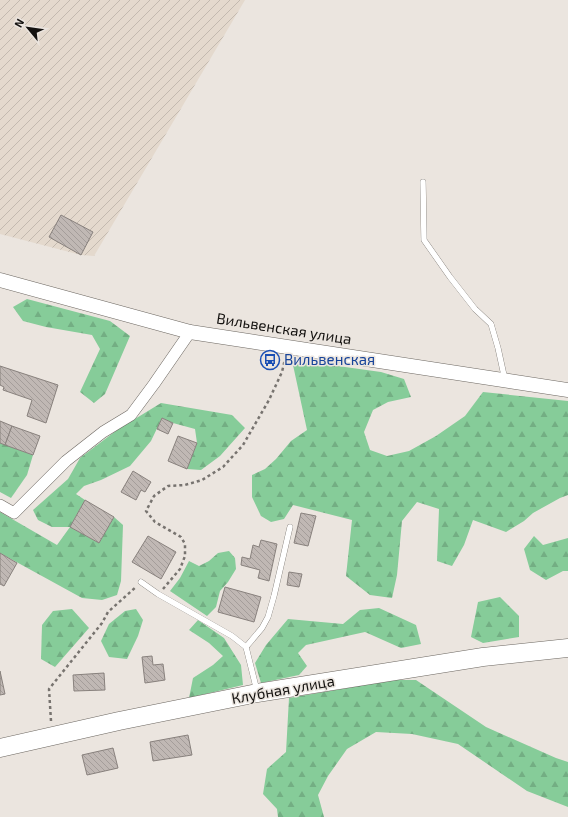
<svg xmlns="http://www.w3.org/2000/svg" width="568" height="817" viewBox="0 0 568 817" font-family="'Exo 2',sans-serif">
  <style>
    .industrial { fill: url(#industrial-furrows) }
    .forest { fill: url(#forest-firs) }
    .building { fill: url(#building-back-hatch); stroke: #88817d }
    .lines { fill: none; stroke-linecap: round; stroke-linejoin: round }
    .service-casing { stroke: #6c6761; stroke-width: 6 }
    .minor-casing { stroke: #6c6761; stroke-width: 12 }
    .tertiary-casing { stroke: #6c6761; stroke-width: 15 }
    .primary-casing { stroke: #6c6761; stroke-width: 19 }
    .path { stroke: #77736f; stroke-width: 2.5; stroke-dasharray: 3 3; stroke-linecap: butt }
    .service { stroke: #fff; stroke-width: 5.5 }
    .minor { stroke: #fff; stroke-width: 11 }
    .tertiary { stroke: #fff; stroke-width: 14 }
    .primary { stroke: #fff; stroke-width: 18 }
    .labels { text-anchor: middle; stroke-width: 3; stroke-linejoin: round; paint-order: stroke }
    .street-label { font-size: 15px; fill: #141210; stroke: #ebe5df }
    .transit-label { font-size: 15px; fill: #164399; stroke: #ebe5df; text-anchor: start }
  </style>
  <defs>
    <pattern id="industrial-furrows" width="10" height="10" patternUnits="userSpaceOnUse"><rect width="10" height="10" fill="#e4d9cd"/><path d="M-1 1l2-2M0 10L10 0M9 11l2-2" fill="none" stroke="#c3b9af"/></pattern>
    <pattern id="forest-firs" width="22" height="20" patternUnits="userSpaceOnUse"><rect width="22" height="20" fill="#86cc99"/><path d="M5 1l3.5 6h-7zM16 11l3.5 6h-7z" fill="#73ae83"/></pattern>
    <pattern id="building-back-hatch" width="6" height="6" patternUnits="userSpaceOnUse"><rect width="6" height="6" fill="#c0b8b4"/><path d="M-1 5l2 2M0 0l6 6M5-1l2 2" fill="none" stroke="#a49d9a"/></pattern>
  </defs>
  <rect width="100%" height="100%" fill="#ebe5df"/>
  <polygon class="industrial" points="0,0 245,0 94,256 81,255 0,234"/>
  <g class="forest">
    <polygon points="27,299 110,321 130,336 105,394 94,403 80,392 100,349 92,335 46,327 23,321 13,307"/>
    <polygon points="309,362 381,372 404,379 411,397 388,402 373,410 364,432 370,450 387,456 409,451 436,436 465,416 483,392 568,401 568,495 560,498 533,513 524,521 506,532 473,520 464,545 452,566 437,561 439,509 417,502 402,521 397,575 392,598 370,595 346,576 352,520 293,505 284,519 271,522 261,516 252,497 252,475 265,469 276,459 291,441 307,430 293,365"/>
    <polygon points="161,403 232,415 245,428 220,456 201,470 187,469 197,443 195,429 173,423 162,418 151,441 130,466 101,480 84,486 76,494 85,500 70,527 99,543 114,517 123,525 121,581 117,595 102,600 82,598 0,553 0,512 57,545 70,527 52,527 38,520 33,510 68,479 80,458 117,430"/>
    <polygon points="0,443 33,455 27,475 11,498 0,492"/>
    <polygon points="534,536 543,545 568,538 568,571 563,571 546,580 530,570 524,549"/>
    <polygon points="229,551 235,558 236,569 228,582 220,591 216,607 207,616 170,591 180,578 189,561 199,566 209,561 218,553"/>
    <polygon points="500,597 519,616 519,637 483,643 471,637 478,602"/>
    <polygon points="379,608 416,625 421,644 401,648 365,632 306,645 298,653 307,666 299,675 261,683 255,663 266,645 288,619 343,624 360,610"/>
    <polygon points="72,609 89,628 55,667 41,659 42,625 53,611"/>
    <polygon points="136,609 143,620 138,636 127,659 109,657 101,641 109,624 125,611"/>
    <polygon points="198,620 224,638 241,665 243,685 189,698 193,678 213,665 223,656 209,643 189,630"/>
    <polygon points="393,680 416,680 486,727 556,758 568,762 568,807 527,791 458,744 412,734 376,732 347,749 328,776 318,795 324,817 278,817 277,809 263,794 267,769 286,752 289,698"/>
  </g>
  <g class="building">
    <polygon points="61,215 93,232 81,255 49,237"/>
    <polygon points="0,366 58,385 46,423 27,416 32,400 3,390 4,387 0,385"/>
    <polygon points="162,418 173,423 168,434 157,429"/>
    <polygon points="0,421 12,426 5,445 0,443"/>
    <polygon points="12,426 40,436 33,455 5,445"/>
    <polygon points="178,436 197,443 187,469 168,461"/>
    <polygon points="133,471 151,482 145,492 141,490 136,500 121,492"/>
    <polygon points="85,500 114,517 99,543 70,527"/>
    <polygon points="301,513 316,516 308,546 294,543"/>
    <polygon points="148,536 176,552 161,579 132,562"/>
    <polygon points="261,540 277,544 269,581 258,578 260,570 241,565 242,557 250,559 253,545 259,547"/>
    <polygon points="0,553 17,563 4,586 0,584"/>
    <polygon points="289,572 302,574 299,587 287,585"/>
    <polygon points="225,587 261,597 254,622 218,612"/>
    <polygon points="152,656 153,665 163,664 165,680 145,683 142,657"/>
    <polygon points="0,671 5,694 0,695"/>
    <polygon points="104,673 105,690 74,691 73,675"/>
    <polygon points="188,735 192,755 153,761 150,742"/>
    <polygon points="113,748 118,768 87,775 82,755"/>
  </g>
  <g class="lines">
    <g class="service-casing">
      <g id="service">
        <polyline points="423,182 424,240 450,277 475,309 491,324 498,348 505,380"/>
        <polyline points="141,582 158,594 232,636 246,647 257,691"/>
        <polyline points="246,647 262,628 268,617 274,596 290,527"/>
      </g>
    </g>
    <g class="minor-casing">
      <polyline id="minor" points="0,505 14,513 66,461 103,432 131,415 154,384 190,332"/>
    </g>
    <g class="tertiary-casing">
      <polyline id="tertiary" points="0,280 190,332 568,390"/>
    </g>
    <g class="primary-casing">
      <polyline id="primary" points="0,748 119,721 257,693 483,657 568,648"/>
    </g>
    <g class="path">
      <polyline points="163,589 180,569 185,556 185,544 181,537 155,522 146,511 154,496 168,486 185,485 202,480 223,467 243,445 269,400 282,372 285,359"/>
      <polyline points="51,721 49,689 102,623 108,612 136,587"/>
    </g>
    <use href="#service" class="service"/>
    <use href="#minor" class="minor"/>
    <use href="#tertiary" class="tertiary"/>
    <use href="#primary" class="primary"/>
  </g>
  <defs>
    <g id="bus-ring" transform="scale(1)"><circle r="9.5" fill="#ebe5df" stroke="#1a4fb4" stroke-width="1.5"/><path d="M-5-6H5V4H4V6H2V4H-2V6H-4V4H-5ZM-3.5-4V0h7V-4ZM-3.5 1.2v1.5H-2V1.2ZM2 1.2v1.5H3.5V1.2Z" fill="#1a4fb4"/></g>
  </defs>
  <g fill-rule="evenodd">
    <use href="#bus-ring" x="270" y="360"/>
  </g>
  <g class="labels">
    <g class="street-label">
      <text transform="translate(284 329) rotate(9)" y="5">Вильвенская улица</text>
      <text transform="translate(283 690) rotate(-10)" y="5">Клубная улица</text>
    </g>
    <g class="transit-label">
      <text x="284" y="365">Вильвенская</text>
    </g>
  </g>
  <g transform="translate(28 28) rotate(299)" stroke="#ebe5df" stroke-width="3" paint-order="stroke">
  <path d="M0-3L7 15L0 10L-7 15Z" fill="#141210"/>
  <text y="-6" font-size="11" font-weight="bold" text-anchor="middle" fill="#141210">N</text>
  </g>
</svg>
